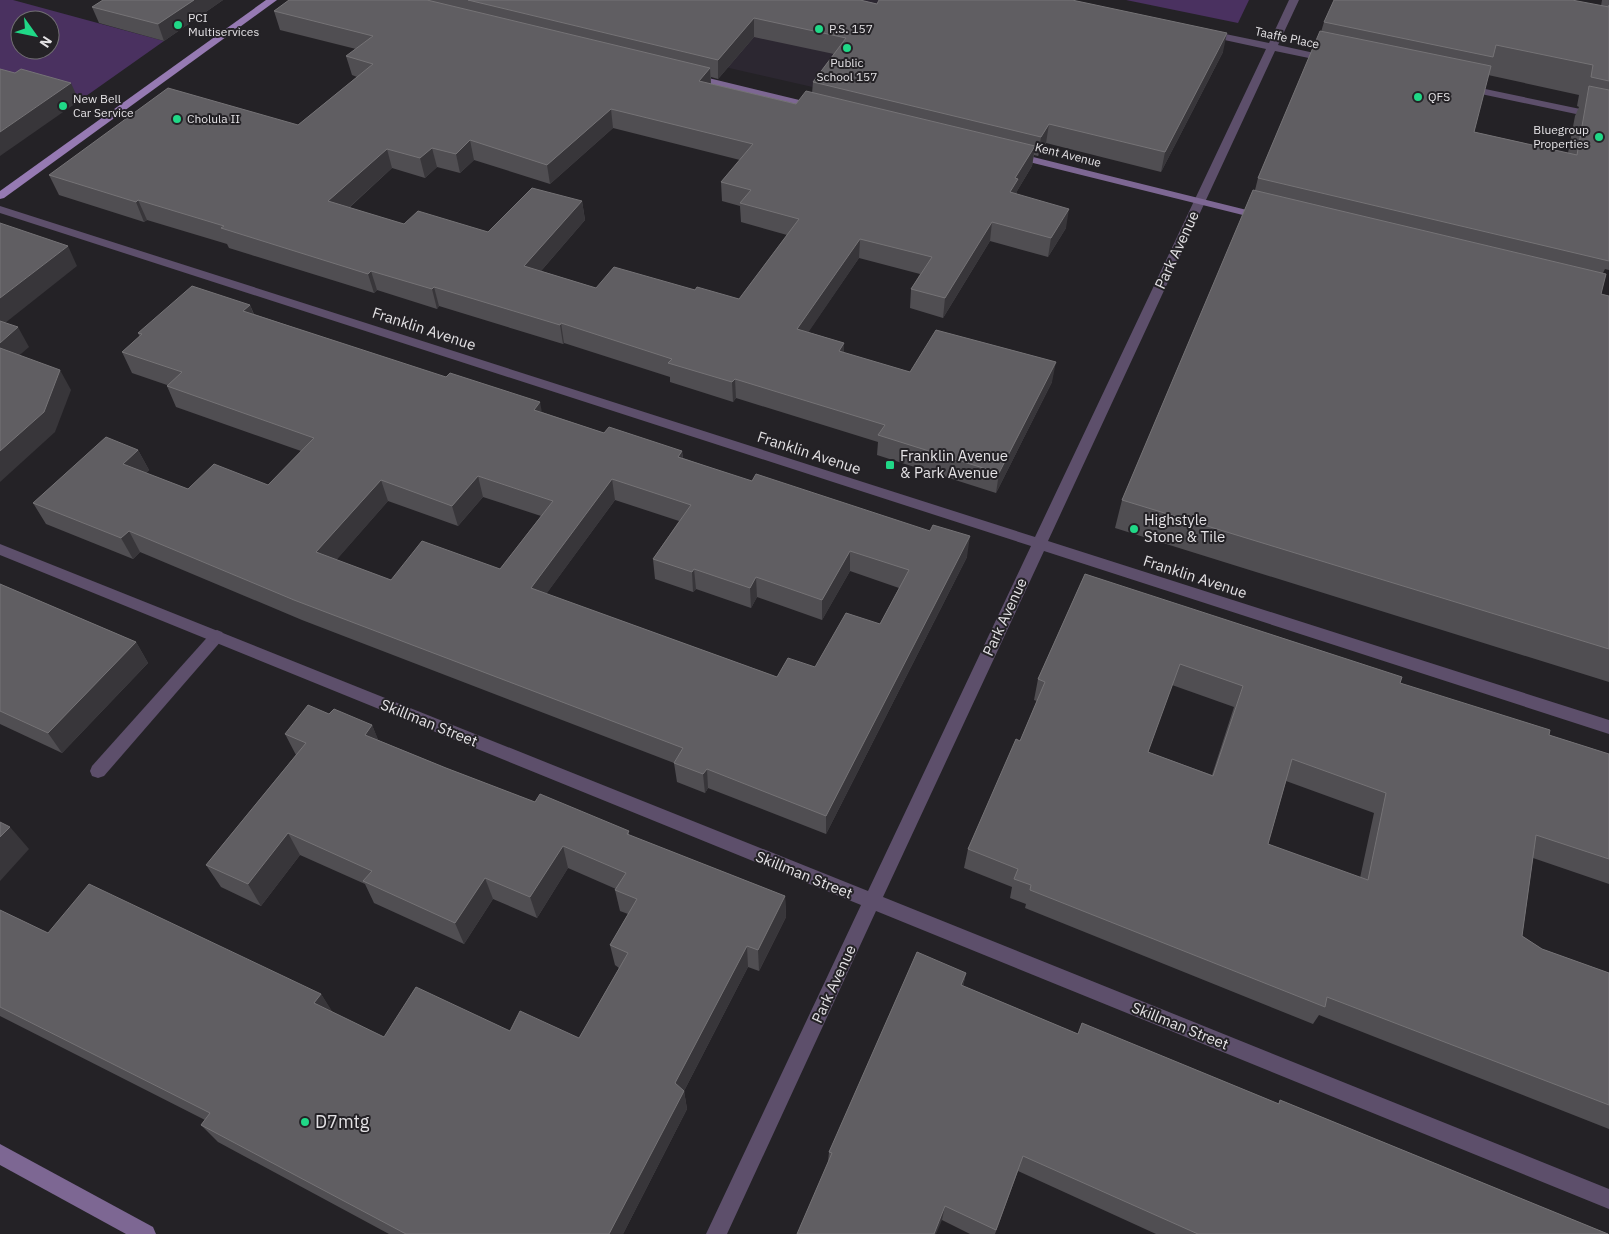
<svg xmlns="http://www.w3.org/2000/svg" width="1609" height="1234" viewBox="0 0 1609 1234" font-family="'IBM Plex Sans',sans-serif">
  <style>
    .built { fill: #2c2731 }
    .green { fill: #4a3160; fill-rule: evenodd }
    .lines { fill: none; stroke-linecap: round; stroke-linejoin: round }
    .lane { fill: #5d4f6b; fill-rule: evenodd }
    .street { fill: #5d4f6b; fill-rule: evenodd }
    .secondary { fill: #7d6793; fill-rule: evenodd }
    .primary { fill: #967ab3; fill-rule: evenodd }
    .wall { fill: #504e52; fill-rule: evenodd }
    .shaded-wall { fill: #38363a }
    .building { fill: #605e62; stroke: #757376; fill-rule: evenodd }
    .poi-dot { fill: #20d887; stroke: #242226; stroke-width: 2 }
    .labels { text-anchor: middle; stroke-width: 4; stroke-linejoin: round; paint-order: stroke }
    .far-poi-label { font-size: 12px; fill: #e4e2e5; stroke: #242226; text-anchor: start }
    .far-street-label { font-size: 12px; fill: #e4e2e5; stroke: #242226 }
    .street-label { font-size: 15px; fill: #e4e2e5; stroke: #242226 }
    .poi-label { font-size: 15px; fill: #e4e2e5; stroke: #242226; text-anchor: start }
    .near-poi-label { font-size: 18px; fill: #e4e2e5; stroke: #242226; text-anchor: start }
  </style>
  <rect width="100%" height="100%" fill="#242226"/>
  <polygon class="built" points="747,0 942,0 865,99 690,59"/>
  <g class="green">
    <path d="M0 0H13L164 41 79 101 0 78ZM20 20H50V50H20Z"/>
    <polygon points="1126,0 1249,0 1238,23"/>
  </g>
  <g class="lines">
    <polygon class="lane" points="217,630 222,632 225,636 222,640 104,776 98,778 92,776 90,771 92,766 212,632"/>
    <g class="street">
      <polygon points="1289,0 1299,0 1278,45 1328,56 1333,59 1328,62 1275,51 1048,541 1609,720 1609,734 1044,551 883,897 1609,1189 1609,1209 876,911 727,1234 706,1234 861,905 0,555 0,544 868,891 1031,546 0,213 0,206 1035,537 1266,49 1206,36 1201,33 1206,30 1269,43"/>
      <polygon points="1466,85 1609,115 1609,121 1462,90 1461,88"/>
    </g>
    <g class="secondary">
      <polygon points="692,74 820,105 821,107 816,110 688,79 687,77 688,75"/>
      <polygon points="1013,152 1267,215 1269,217 1263,220 1009,157 1007,155 1009,153"/>
      <polygon points="0,1144 153,1227 156,1234 126,1234 0,1165"/>
    </g>
    <polygon class="primary" points="266,0 277,0 4,198 0,199 0,191"/>
  </g>
  <g class="wall">
    <polygon points="103,0 223,0 164,41 99,23 92,7"/>
    <path d="M289 0H860L877 4 1223 52 1161 172 1046 143 1038 156 1034 155 1032 166 1017 191 1016 194 1066 228 1048 257 990 241 943 318 910 308 911 289 920 274 859 258 808 332 844 343V353L910 372 1052 382 996 493 877 455 878 442 736 398 733 402 670 382V377L564 343 563 344 439 306 437 309 377 290 374 293 229 248 227 244 147 220 144 222 59 195 49 175 298 125 357 77 352 75 346 56 356 49 280 30 274 11ZM754 37 834 54 813 82 812 93 796 104 711 84V77L718 79ZM613 128 740 160 721 182 722 201 740 206 741 222 787 235 739 299 695 290 596 288 541 271 585 220 582 201 488 232 404 224 349 208 392 168 425 178 437 167 460 173 474 160 550 184Z"/>
    <path d="M1602 0H1609V270L1605 269 1603 273 1601 294 1609 296V682L1115 528 1122 500 1255 190 1258 178 1321 32 1324 22 1601 6ZM1488 75 1579 95 1577 106 1579 107 1575 116 1568 153 1474 132Z"/>
    <path d="M250 305 254 314 542 412 604 433 682 451 683 458 967 557 826 834 708 788 705 793 677 782 674 763 302 620 140 552 133 559 46 524 33 503 138 450 149 470 146 473 188 489 268 485 301 451 176 407 167 386V385L132 373 122 352 140 337 138 333ZM483 497 541 516 500 569 391 580 336 560 388 501 458 526ZM615 500 679 521 653 559 655 579 693 592 696 589 751 608 757 597 822 620 850 571 899 588 880 624 815 667 777 677 546 594Z"/>
    <path d="M1085 574 1400 683 1549 735 1609 754V884L1533 858 1522 936 1542 949 1609 973V1129L1319 1015 1313 1024 1025 908 1026 904 1010 898 1012 887 964 868 968 849 1020 741 1037 701 1034 700 1038 679ZM1172 685 1234 707 1212 775 1148 752ZM1286 781 1374 813 1360 878 1268 844Z"/>
    <polygon points="0,584 136,642 148,663 62,753 0,724"/>
    <polygon points="329,714 372,725 378,740 446,768 535,802 629,831 629,835 785,896 786,917 759,971 748,967 684,1091 687,1109 623,1234 389,1234 218,1142 201,1125 205,1120 0,1016 0,910 48,933 321,994 332,1012 384,1037 510,1031 579,1038 619,968 615,965 610,945 628,914 620,911 615,890 616,889 568,868 537,918 493,899 464,944 374,903 365,884 300,855 261,906 221,887 206,865 296,755 285,734"/>
    <polygon points="966,973 963,986 1078,1034 1278,1104 1280,1100 1608,1234 1156,1234 1018,1171 995,1234 970,1234 942,1220 828,1162 829,1152"/>
  </g>
  <g class="shaded-wall">
    <polygon points="194,0 223,0 164,41 158,24"/>
    <polygon points="754,18 754,37 718,79 718,60"/>
    <polygon points="1227,33 1223,52 1161,172 1165,152"/>
    <polygon points="710,68 711,87 699,81"/>
    <polygon points="71,83 79,101 0,156 0,132"/>
    <polygon points="611,109 613,128 550,184 547,165"/>
    <polygon points="1049,124 1046,143 1038,156 1041,137"/>
    <polygon points="470,140 474,160 460,173 456,154"/>
    <polygon points="1035,146 1032,166 1017,191 1016,199 1010,192 1015,178"/>
    <polygon points="432,148 437,167 425,178 420,158"/>
    <polygon points="387,149 392,168 334,221 328,201"/>
    <polygon points="138,200 147,220 144,222 136,202"/>
    <polygon points="582,201 585,220 528,286 524,266"/>
    <polygon points="1069,209 1066,228 1048,257 1051,238"/>
    <polygon points="992,222 990,241 943,318 945,298"/>
    <polygon points="860,239 859,258 797,349 797,329"/>
    <polygon points="68,246 77,266 0,327 0,298"/>
    <polygon points="371,271 377,290 374,293 368,274"/>
    <polygon points="434,287 439,306 437,309 432,289"/>
    <polygon points="250,305 258,326 243,311"/>
    <polygon points="561,323 564,343 563,344 560,325"/>
    <polygon points="18,327 29,347 7,366 0,354 0,343"/>
    <polygon points="844,343 844,363 839,351"/>
    <polygon points="1056,362 1052,382 996,493 999,473"/>
    <polygon points="60,370 71,390 55,432 0,482 0,451"/>
    <polygon points="735,379 736,398 733,402 732,382"/>
    <polygon points="540,402 544,423 534,410"/>
    <polygon points="138,450 149,470 134,485 123,464"/>
    <polygon points="682,451 684,472 678,457"/>
    <polygon points="478,476 483,497 458,526 452,506"/>
    <polygon points="612,479 615,500 536,608 531,588"/>
    <polygon points="381,480 388,501 325,573 316,552"/>
    <polygon points="129,531 140,552 133,559 121,538"/>
    <polygon points="970,536 967,557 826,834 826,816"/>
    <polygon points="850,551 850,571 822,620 822,600"/>
    <polygon points="694,569 696,589 693,592 692,572"/>
    <polygon points="756,577 757,597 751,608 750,588"/>
    <polygon points="136,642 148,663 62,753 48,733"/>
    <polygon points="372,725 382,749 365,735"/>
    <polygon points="707,769 708,788 705,793 703,774"/>
    <polygon points="10,827 29,849 0,881 0,837"/>
    <polygon points="288,833 300,855 261,906 248,884"/>
    <polygon points="563,846 568,868 537,918 530,897"/>
    <polygon points="485,878 493,899 464,944 455,923"/>
    <polygon points="785,896 786,917 759,971 758,950"/>
    <polygon points="747,946 748,967 684,1091 687,1109 623,1234 609,1234 675,1083"/>
    <polygon points="966,973 962,992 961,985"/>
    <polygon points="321,994 334,1014 314,1003"/>
    <polygon points="945,1206 942,1220 936,1234 934,1234"/>
  </g>
  <g class="building">
    <polygon points="103,0 194,0 158,24 92,7"/>
    <path d="M289 0H427L710 68 699 81 796 104 806 91 1035 146 1015 178 1018 179 1010 192 1069 209 1051 238 992 222 945 298 911 289 932 257 860 239 797 329 844 343 839 351 910 372 936 330 1056 362 999 473 878 435 885 425 735 379 732 382 668 363 672 359 561 323 560 325 434 287 432 289 371 271 368 274 221 228 224 226 138 200 136 202 49 175 168 88 298 125 373 64 346 56 373 36 274 11ZM611 109 753 144 721 182 751 190 740 203 799 219 739 299 697 287 695 290 614 267 596 288 524 266 582 201 532 188 488 232 418 211 404 224 328 201 387 149 420 158 432 148 456 154 470 140 547 165Z"/>
    <polygon points="468,0 860,0 877,4 879,0 1072,0 1227,33 1165,152 1049,124 1041,137 813,82 846,38 754,18 718,60"/>
    <polygon points="1334,0 1572,0 1609,7 1609,5 1609,81 1591,77 1593,65 1496,45 1493,57 1324,22"/>
    <polygon points="1320,31 1491,66 1474,132 1577,155 1589,86 1609,90 1609,261 1258,178"/>
    <polygon points="0,69 15,73 21,69 71,83 0,132"/>
    <polygon points="1253,190 1606,274 1601,294 1609,296 1609,649 1122,500"/>
    <polygon points="0,223 68,246 0,298"/>
    <path d="M192 286 250 305 243 311 446 377 450 373 540 402 534 410 604 433 609 427 682 451 678 457 752 481 756 474 930 531 933 525 970 536 826 816 707 769 703 774 674 763 683 748 294 600 129 531 121 538 33 503 106 437 138 450 123 464 188 489 214 464 268 485 314 438 167 386 182 372 122 352 142 334 138 333ZM478 476 553 501 500 569 422 541 391 580 316 552 381 480 452 506ZM612 479 691 505 653 559 692 572 694 569 750 588 756 577 822 600 850 551 909 570 880 624 846 613 815 667 788 658 777 677 531 588Z"/>
    <polygon points="0,321 18,327 0,343"/>
    <polygon points="0,348 60,370 44,412 0,451"/>
    <path d="M1085 574 1402 677 1400 683 1550 730 1549 735 1609 754V859L1536 835 1522 936 1542 949 1609 973V1105L1327 997 1325 1007 1030 890 1031 885 1014 879 1018 869 968 849 1016 739 1020 741 1045 682 1038 679ZM1180 664 1243 686 1213 776 1148 752ZM1292 759 1386 793 1368 880 1268 844Z"/>
    <polygon points="0,584 136,642 48,733 0,711"/>
    <polygon points="308,705 329,714 334,709 372,725 365,735 446,768 535,802 540,794 629,831 627,834 785,896 758,950 747,946 675,1083 684,1091 609,1234 406,1234 201,1125 210,1113 0,1007 0,910 48,933 89,884 321,994 314,1003 384,1037 416,987 510,1031 520,1011 579,1038 628,953 610,945 637,899 615,890 626,873 563,846 530,897 485,878 455,923 363,881 372,871 288,833 248,884 206,865 306,743 285,734"/>
    <polygon points="0,822 10,827 0,837"/>
    <polygon points="917,952 966,973 961,985 1078,1034 1082,1023 1279,1104 1280,1100 1608,1234 1198,1234 1023,1156 996,1230 945,1206 934,1234 797,1234 832,1153 829,1152"/>
  </g>
  <g class="poi-dot">
    <circle cx="178" cy="25" r="5"/>
    <circle cx="819" cy="29" r="5"/>
    <circle cx="847" cy="48" r="5"/>
    <circle cx="1418" cy="97" r="5"/>
    <circle cx="63" cy="106" r="5"/>
    <circle cx="177" cy="119" r="5"/>
    <circle cx="1599" cy="137" r="5"/>
    <rect x="885" y="460" width="10" height="10" rx="2.5"/>
    <circle cx="1134" cy="529" r="5"/>
    <circle cx="305" cy="1122" r="5"/>
  </g>
  <g class="labels">
    <g class="far-poi-label">
      <text x="188" y="22">PCI<tspan x="188" dy="14">Multiservices</tspan></text>
      <text x="829" y="33">P.S. 157</text>
      <text x="847" y="67" text-anchor="middle">Public<tspan x="847" dy="14">School 157</tspan></text>
      <text x="1428" y="101">QFS</text>
      <text x="73" y="103">New Bell<tspan x="73" dy="14">Car Service</tspan></text>
      <text x="187" y="123">Cholula II</text>
      <text x="1589" y="134" text-anchor="end">Bluegroup<tspan x="1589" dy="14">Properties</tspan></text>
    </g>
    <g class="far-street-label">
      <text transform="translate(1287 38) rotate(12)" y="4">Taaffe Place</text>
      <text transform="translate(1068 155) rotate(14)" y="4">Kent Avenue</text>
    </g>
    <g class="street-label">
      <text transform="translate(1177 250) rotate(-65)" y="5">Park Avenue</text>
      <text transform="translate(424 329) rotate(18)" y="5">Franklin Avenue</text>
      <text transform="translate(809 453) rotate(18)" y="5">Franklin Avenue</text>
      <text transform="translate(1195 577) rotate(18)" y="5">Franklin Avenue</text>
      <text transform="translate(1005 617) rotate(-65)" y="5">Park Avenue</text>
      <text transform="translate(429 723) rotate(22)" y="5">Skillman Street</text>
      <text transform="translate(804 875) rotate(22)" y="5">Skillman Street</text>
      <text transform="translate(834 984) rotate(-65)" y="5">Park Avenue</text>
      <text transform="translate(1180 1026) rotate(22)" y="5">Skillman Street</text>
    </g>
    <g class="poi-label">
      <text x="900" y="461">Franklin Avenue<tspan x="900" dy="17">&amp; Park Avenue</tspan></text>
      <text x="1144" y="525">Highstyle<tspan x="1144" dy="17">Stone &amp; Tile</tspan></text>
    </g>
    <g class="near-poi-label">
      <text x="315" y="1128">D7mtg</text>
    </g>
  </g>
  <g transform="translate(35 35) rotate(123)"><circle r="24" fill="#242226" stroke="#716f72"/>
  <path d="M0-4L9 19L0 12L-9 19Z" fill="#20d887"/>
  <text y="-8" font-size="14" font-weight="bold" text-anchor="middle" fill="#e4e2e5">N</text>
  </g>
</svg>
